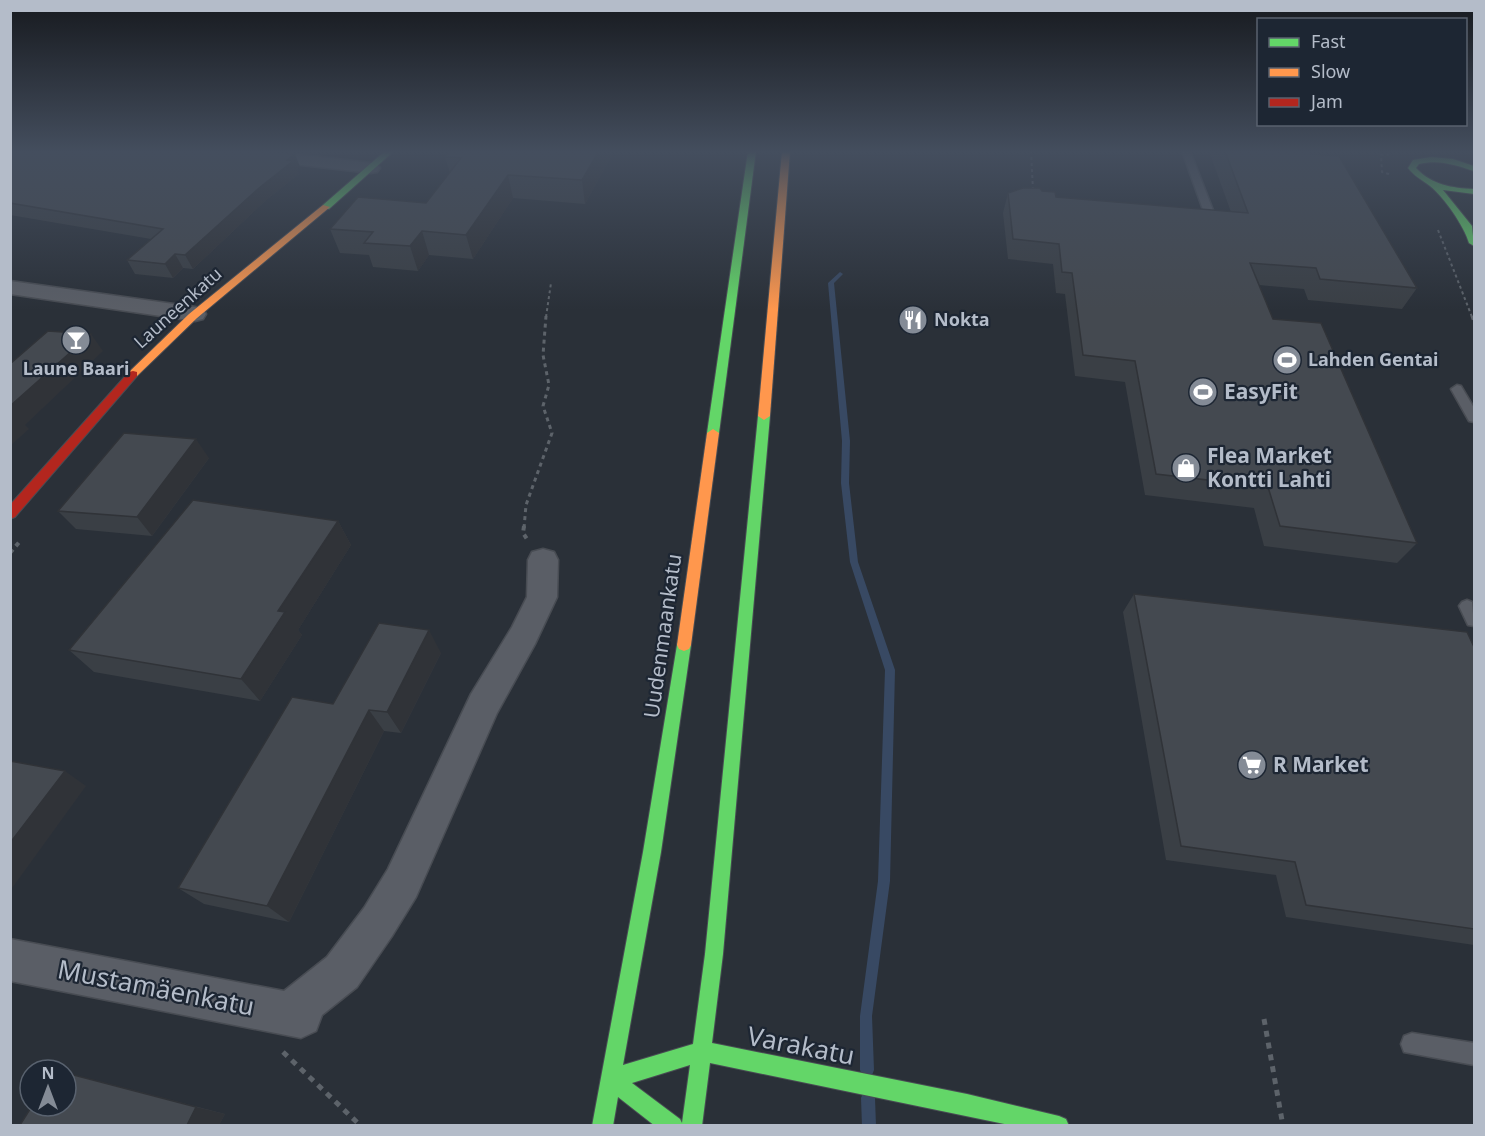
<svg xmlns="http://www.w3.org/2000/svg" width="1485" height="1136" viewBox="0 0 1485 1136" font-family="'Noto Sans',sans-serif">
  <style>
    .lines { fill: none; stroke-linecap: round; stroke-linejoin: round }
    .stream { fill: #384963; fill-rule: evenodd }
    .lane-casing { stroke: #484c53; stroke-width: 3 }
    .street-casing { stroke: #484c53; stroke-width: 3 }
    .fast-casing { stroke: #484c53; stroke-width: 2 }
    .slow-casing { stroke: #484c53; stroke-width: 2 }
    .jam-casing { stroke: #484c53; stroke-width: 2 }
    .path-far3 { stroke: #5d636a; stroke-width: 2; stroke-dasharray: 3 3; stroke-linecap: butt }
    .path-far2 { stroke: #5d636a; stroke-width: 3; stroke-dasharray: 4 4; stroke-linecap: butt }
    .path-far1 { stroke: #5d636a; stroke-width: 4; stroke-dasharray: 4.5 4.5; stroke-linecap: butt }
    .path { stroke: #5d636a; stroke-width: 5; stroke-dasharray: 6 6; stroke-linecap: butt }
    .lane { fill: #5a5e66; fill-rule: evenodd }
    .street { fill: #5a5e66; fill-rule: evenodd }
    .fast { fill: #63d668; fill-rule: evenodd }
    .slow { fill: #ff974d; fill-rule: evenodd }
    .jam { fill: #b3261e; fill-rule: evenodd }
    .wall { fill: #3a3f45 }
    .shaded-wall { fill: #303338 }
    .building { fill: #444950; stroke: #303338; stroke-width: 1.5 }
    .labels { text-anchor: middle; stroke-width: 4.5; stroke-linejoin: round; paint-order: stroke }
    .far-street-label { font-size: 18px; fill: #b4bcc9; stroke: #1d2633 }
    .far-poi-label { font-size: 18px; font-weight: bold; fill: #b4bcc9; stroke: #1d2633; text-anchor: start }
    .poi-label { font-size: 21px; font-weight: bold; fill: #b4bcc9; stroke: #1d2633; text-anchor: start }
    .street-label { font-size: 21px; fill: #b4bcc9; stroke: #1d2633 }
    .near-street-label { font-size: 26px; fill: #b4bcc9; stroke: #1d2633 }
  </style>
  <rect width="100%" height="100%" fill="#2a3038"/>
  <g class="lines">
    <g class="stream">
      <polygon points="840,272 843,274 834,283 850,441 849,483 858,562 895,670 890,881 872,1016 874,1070 872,1075 867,1077 862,1075 860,1070 860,1016 878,881 885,670 850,562 841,483 842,441 828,283"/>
      <polygon points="868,1091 873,1093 875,1098 876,1126 862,1126 861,1098 863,1093"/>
    </g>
    <g class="lane-casing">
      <g id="lane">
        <polygon points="1182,151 1190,151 1216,218 1214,220 1206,218"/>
        <polygon points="1457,385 1461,386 1474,408 1474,422 1469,421 1451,389"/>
        <polygon points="1467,600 1472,602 1474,626 1468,625 1459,606 1462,602"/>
        <polygon points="1412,1033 1474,1043 1474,1065 1404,1052 1401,1044 1404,1036"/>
      </g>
    </g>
    <g class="street-casing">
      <g id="street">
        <polygon points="215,151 271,151 371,163 377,164 380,168 377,172 371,173 224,156 218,155"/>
        <polygon points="10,281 195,307 203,309 206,314 203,319 195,321 10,294"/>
        <polygon points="543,549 554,552 558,560 557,597 535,644 497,713 416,897 392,936 357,987 322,1015 316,1031 301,1038 10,981 10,939 284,991 327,957 364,908 388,869 471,694 512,627 527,597 528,560 532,552"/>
      </g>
    </g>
    <g class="fast-casing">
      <g id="fast">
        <polygon points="385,151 394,151 329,209 323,209 323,205"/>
        <polygon points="748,151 756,151 719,433 713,437 707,433"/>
        <path d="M1431 157 1453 159 1474 166V171C1455 165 1439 159 1419 164L1416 168C1432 185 1452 188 1474 189V194L1443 190 1472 226 1474 246 1469 243C1464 226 1444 197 1430 186 1422 180 1414 176 1408 168L1413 160Z"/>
        <path d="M764 412 770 416 723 954 712 1043 967 1094 1059 1116 1066 1119 1069 1126H1014L710 1063 702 1126H655L618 1097 613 1126H592L643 852 677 645 679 641 684 639 689 641 691 645 661 852 623 1065 693 1044 705 954 758 416ZM690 1065 682 1123 680 1119 632 1083Z"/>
      </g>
    </g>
    <g class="slow-casing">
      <g id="slow">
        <polygon points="782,151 790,151 770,416 764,420 758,416"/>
        <polygon points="323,205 330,207 197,318 137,376 129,376 129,372 189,314"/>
        <polygon points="713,429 719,433 691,645 689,649 684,651 679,649 677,645 707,433"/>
      </g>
    </g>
    <g class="jam-casing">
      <polygon id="jam" points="133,371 137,372 137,376 15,517 10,519 10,505 129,372"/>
    </g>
    <g class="path-far3">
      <polyline points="1031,151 1033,190"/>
      <polyline points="1389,174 1382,172 1381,155 1391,154"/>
      <polyline points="1438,230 1472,317"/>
      <polyline points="546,317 551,283"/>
    </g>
    <g class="path-far2">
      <polyline points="1472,316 1474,322"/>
      <polyline points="524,528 526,505 552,433 543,406 549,385 543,355 546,316"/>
    </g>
    <g class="path-far1">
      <polyline points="524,526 523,533 527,539"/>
      <polyline points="10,553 21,540"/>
    </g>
    <g class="path">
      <polyline points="1264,1019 1283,1126"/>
      <polyline points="283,1052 361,1126"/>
    </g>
    <use href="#lane" class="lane"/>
    <use href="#street" class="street"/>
    <use href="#fast" class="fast"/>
    <use href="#slow" class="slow"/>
    <use href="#jam" class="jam"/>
  </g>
  <g class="wall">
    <polygon points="10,151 300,167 297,169 299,174 265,201 193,269 183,268 173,278 135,274 127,260 151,239 10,215"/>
    <polygon points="291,151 320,151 316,154"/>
    <polygon points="450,151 614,151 585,204 513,198 473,259 429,255 418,271 373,267 369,255 340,253 330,229 426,203 450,173 445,157"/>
    <polygon points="1209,151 1308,151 1417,288 1402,309 1308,300 1304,289 1259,285 1273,319 1417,543 1397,563 1264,546 1254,508 1145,495 1125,382 1075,376 1065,294 1056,293 1053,264 1008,259 1003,213 1008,193 1042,191 1056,197 1231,212"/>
    <polygon points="209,458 152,536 76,529 58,511"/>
    <polygon points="338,521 351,545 298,630 302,635 260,701 94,672 69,650"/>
    <polygon points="1134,594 1474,647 1474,945 1286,917 1276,875 1166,860 1123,612"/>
    <polygon points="441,653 401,733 384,731 289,922 204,904 178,888 333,704"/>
    <polygon points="66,1073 225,1114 219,1125 20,1125"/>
  </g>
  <g class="shaded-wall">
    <polygon points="599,151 614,151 585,204 582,180"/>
    <polygon points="295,154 300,167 297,169 299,174 265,201 193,269 185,255 287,160"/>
    <polygon points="508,175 513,198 473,259 466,235"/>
    <polygon points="422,231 429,255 418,271 410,246"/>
    <polygon points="175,254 183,268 173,278 165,264"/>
    <polygon points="91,334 103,351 25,425 29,429 10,446 10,406"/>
    <polygon points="196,439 209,458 152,536 137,517"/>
    <polygon points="338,521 351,545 298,630 302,635 260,701 241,679 278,611"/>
    <polygon points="429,630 441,653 401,733 387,712"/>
    <polygon points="369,710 384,731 289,922 267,906"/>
    <polygon points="65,771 86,786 10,891 10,843"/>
    <polygon points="196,1107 225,1114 219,1125 187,1125"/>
  </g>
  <g class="building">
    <polygon points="10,151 268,151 295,154 287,160 293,161 259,188 185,255 175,254 165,264 127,260 163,229 10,203"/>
    <polygon points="450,151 599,151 582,180 508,175 466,235 422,231 410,246 364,243 373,232 330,229 358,197 426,203 461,158 445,157"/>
    <polygon points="1225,151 1308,151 1310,154 1339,156 1417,288 1320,279 1316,268 1250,263 1273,319 1321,323 1417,543 1280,526 1268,487 1156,474 1135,361 1083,355 1072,273 1062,272 1059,244 1013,239 1008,193 1023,188 1040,188 1042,191 1055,192 1056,197 1248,213"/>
    <polygon points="48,331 91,334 10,406 10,364"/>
    <polygon points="124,433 196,439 137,517 58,511"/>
    <polygon points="193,500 338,521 278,611 285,612 241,679 69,650"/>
    <polygon points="1134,594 1467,632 1474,647 1474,929 1306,905 1295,862 1181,846"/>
    <polygon points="379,623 429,630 387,712 369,710 267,906 178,888 292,697 333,704"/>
    <polygon points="10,761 65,771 10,843"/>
    <polygon points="66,1073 196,1107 187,1125 20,1125 32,1106 66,1106"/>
  </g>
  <linearGradient id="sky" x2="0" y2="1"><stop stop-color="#171a1f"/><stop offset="0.49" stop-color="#444e5e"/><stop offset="1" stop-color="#444e5e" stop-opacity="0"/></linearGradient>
  <rect width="1485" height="310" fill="url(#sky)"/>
  <defs>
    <g id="restaurant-disc" transform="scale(1.5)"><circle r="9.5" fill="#848b96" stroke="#1d2633"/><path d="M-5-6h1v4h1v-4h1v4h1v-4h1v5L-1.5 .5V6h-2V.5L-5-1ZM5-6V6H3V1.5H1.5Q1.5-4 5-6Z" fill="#fff"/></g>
    <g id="bar-disc" transform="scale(1.5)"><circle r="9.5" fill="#848b96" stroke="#1d2633"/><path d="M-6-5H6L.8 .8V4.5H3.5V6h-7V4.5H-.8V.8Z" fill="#fff"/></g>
    <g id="stadium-disc" transform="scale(1.5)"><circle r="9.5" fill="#848b96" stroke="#1d2633"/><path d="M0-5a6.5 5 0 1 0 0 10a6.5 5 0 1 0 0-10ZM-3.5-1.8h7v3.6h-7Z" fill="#fff"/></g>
    <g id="shop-disc" transform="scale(1.5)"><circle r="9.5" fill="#848b96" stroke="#1d2633"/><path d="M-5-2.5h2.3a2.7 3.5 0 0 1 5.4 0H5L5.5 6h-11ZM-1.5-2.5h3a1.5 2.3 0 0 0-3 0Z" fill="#fff"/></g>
    <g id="supermarket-disc" transform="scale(1.5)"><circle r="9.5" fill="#848b96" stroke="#1d2633"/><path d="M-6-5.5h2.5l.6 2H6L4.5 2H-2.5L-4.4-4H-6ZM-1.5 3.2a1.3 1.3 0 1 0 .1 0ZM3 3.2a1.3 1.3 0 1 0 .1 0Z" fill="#fff"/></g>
  </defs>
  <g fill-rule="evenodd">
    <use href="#restaurant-disc" x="913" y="320"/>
    <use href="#bar-disc" x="76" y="340"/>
    <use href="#stadium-disc" x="1287" y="360"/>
    <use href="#stadium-disc" x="1203" y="392"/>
    <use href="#shop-disc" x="1186" y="468"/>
    <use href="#supermarket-disc" x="1252" y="765"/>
  </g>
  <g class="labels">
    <g class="far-street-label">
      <text transform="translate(178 308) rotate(-42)" y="6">Launeenkatu</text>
    </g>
    <g class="far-poi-label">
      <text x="934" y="326">Nokta</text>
      <text x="1308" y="366">Lahden Gentai</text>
      <text x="76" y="375" text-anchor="middle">Laune Baari</text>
    </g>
    <g class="poi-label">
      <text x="1224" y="399">EasyFit</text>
      <text x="1207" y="463">Flea Market<tspan x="1207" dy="24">Kontti Lahti</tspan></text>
      <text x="1273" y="772">R Market</text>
    </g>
    <g class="street-label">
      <text transform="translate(663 636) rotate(-82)" y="7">Uudenmaankatu</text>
    </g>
    <g class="near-street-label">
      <text transform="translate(156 988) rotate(11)" y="9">Mustamäenkatu</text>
      <text transform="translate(801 1046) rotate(11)" y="9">Varakatu</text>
    </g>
  </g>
  <rect width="1485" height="1136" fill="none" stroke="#b4bcc9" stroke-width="24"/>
  <rect x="1257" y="18" width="210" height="108" fill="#1d2633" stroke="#59626f" stroke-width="1.5"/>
  <rect x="1269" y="38" width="30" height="9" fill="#63d668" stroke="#59626f" stroke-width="1.5"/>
  <text x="1311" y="48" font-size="18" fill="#b4bcc9">Fast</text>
  <rect x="1269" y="68" width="30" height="9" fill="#ff974d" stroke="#59626f" stroke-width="1.5"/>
  <text x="1311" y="78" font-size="18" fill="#b4bcc9">Slow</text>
  <rect x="1269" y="98" width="30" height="9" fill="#b3261e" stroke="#59626f" stroke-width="1.5"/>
  <text x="1311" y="108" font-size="18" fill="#b4bcc9">Jam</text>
  <g transform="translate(48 1088)"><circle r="28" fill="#1d2633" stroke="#59626f" stroke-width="1.5"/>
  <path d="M0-4.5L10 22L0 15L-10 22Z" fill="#848b96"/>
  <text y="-9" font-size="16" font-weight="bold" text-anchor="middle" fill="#b4bcc9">N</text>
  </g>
</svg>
